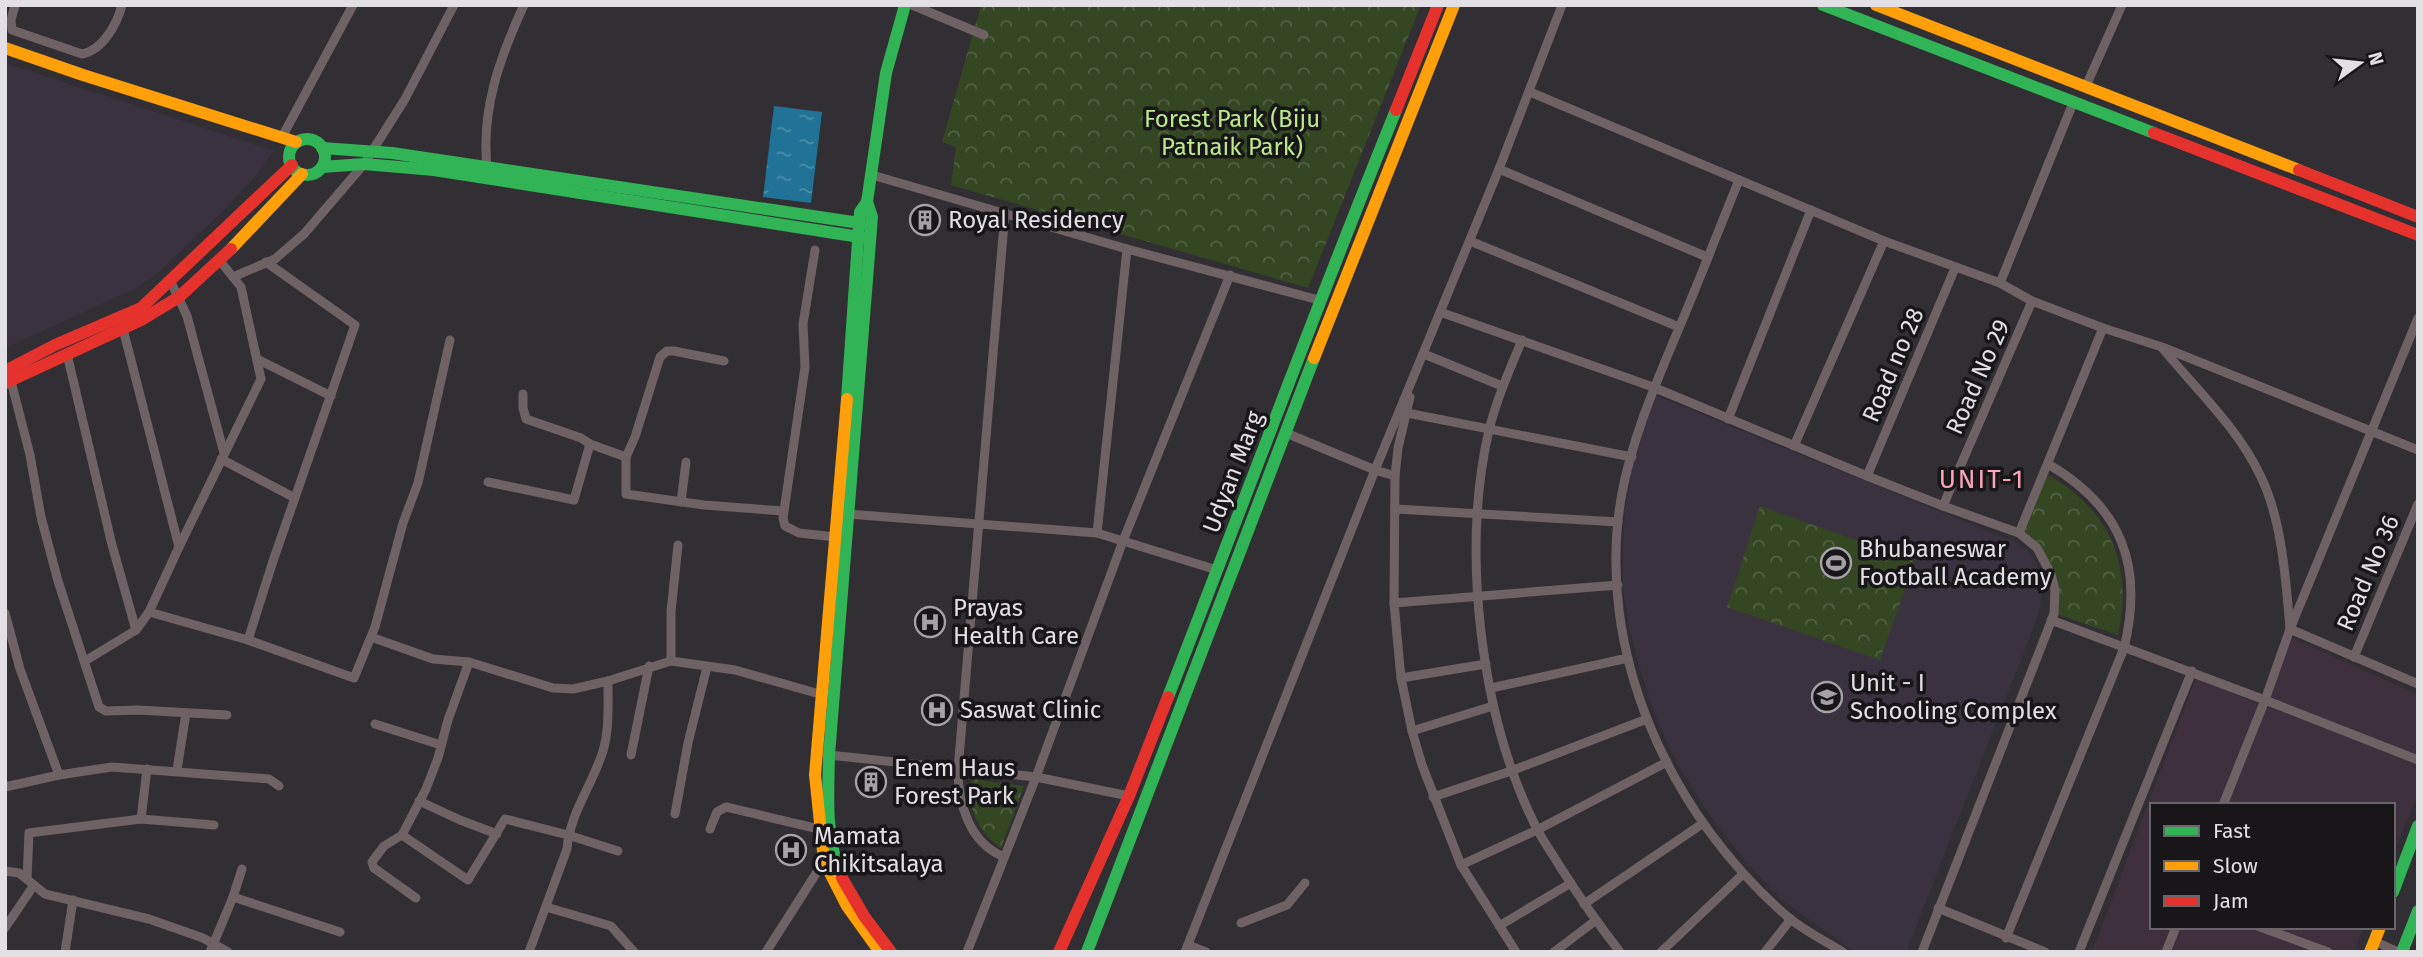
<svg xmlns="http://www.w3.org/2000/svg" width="2423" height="957" viewBox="0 0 2423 957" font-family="'Fira Sans',sans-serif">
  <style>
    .commercial { fill: #3e313d }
    .built { fill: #3b3240 }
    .park { fill: url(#park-crowns) }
    .water { fill: url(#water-ripples) }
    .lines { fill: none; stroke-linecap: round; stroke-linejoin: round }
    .street { stroke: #6e6264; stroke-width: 9 }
    .fast { stroke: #30b455; stroke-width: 12 }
    .slow { stroke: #ff9f0a; stroke-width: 12 }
    .jam { stroke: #e5322d; stroke-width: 12 }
    .labels { text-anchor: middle; stroke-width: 7; stroke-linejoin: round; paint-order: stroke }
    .park-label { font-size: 24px; fill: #bcea8b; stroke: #19161a }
    .poi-label { font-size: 24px; fill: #e2dfe5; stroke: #19161a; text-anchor: start }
    .street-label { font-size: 24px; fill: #e2dfe5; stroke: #19161a }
    .neighbourhood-label { font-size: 26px; letter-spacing: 2px; fill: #faa7b9; stroke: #19161a }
  </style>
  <defs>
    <pattern id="park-crowns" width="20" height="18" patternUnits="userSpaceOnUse" patternTransform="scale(1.75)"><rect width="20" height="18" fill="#354623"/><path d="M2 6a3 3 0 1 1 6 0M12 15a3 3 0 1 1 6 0" fill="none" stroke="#526043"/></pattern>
    <pattern id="water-ripples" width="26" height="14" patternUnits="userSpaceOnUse" patternTransform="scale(1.75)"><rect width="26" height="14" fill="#207397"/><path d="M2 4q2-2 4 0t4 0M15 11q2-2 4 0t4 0" fill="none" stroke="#4b8daa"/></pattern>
  </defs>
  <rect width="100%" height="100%" fill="#322f34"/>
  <polygon class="commercial" points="2292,638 2418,695 2418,793 2393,854 2393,805 2152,805 2152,927 2363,927 2354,952 2092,952 2196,678 2263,706"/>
  <g class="built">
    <polygon points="5,63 274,151 251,181 223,211 158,273 138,287 5,348"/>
    <polygon points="1654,395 2012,541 2028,551 2036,562 2043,589 2038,616 1906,952 1857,952 1846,946 1781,899 1748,864 1711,817 1680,769 1658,722 1641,673 1630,630 1623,591 1623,551 1625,511 1632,466"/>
  </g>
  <g class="park">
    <polygon points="981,5 1421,5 1308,288 951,185 956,147 942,142"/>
    <path d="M2046 474C2109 508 2134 565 2118 635L2057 614C2063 573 2050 558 2023 530Z"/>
    <polygon points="1760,506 1915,561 1880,660 1727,607"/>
    <path d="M972 779 1024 786 1001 848C978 833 966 806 972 779Z"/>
  </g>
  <polygon class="water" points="774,106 822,112 811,203 763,197"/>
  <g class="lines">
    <g class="street">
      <path d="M15 5 11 20 12 30 82 54C103 50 117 24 122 5"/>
      <polyline points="912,5 984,35"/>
      <polyline points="2086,86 2122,5"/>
      <polyline points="1530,92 1884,241 2000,283 2032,301 2103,328 2162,347 2418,450"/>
      <polyline points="282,137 353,5"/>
      <path d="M487 167C481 109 500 57 524 5"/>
      <polyline points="1499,169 1707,257"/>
      <polyline points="872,175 1127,249 1319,300"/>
      <path d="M1739 180C1719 229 1700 279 1679 328 1657 381 1633 435 1622 493 1593 650 1670 816 1789 918 1805 931 1825 941 1843 952"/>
      <polyline points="1470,241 1679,327"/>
      <polyline points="815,250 803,324 805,367 783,518 785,526 799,533 836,537"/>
      <polyline points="233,277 275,259 304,234 364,164 405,99 454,5"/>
      <polyline points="170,280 187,316 224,453"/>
      <polyline points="2000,283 2073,103"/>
      <polyline points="1440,312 1653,387 1867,476 1943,506 2019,533 2037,548 2051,574 2055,590 2054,614 1922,952"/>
      <polyline points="2418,318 2290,629 2265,700 2418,760"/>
      <path d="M1522 340C1510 369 1497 398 1489 430 1461 551 1480 717 1537 829 1543 841 1552 853 1559 865 1578 895 1598 924 1620 952"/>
      <path d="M2163 349C2197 390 2238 428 2261 477 2282 520 2286 581 2290 629L2418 684"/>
      <polyline points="67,354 112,545 136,630 149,612 179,547 123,329"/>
      <polyline points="1424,354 1502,386"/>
      <polyline points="257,359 331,396"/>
      <polyline points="724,361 674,351 667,351 660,357 635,437 626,457 626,494 704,505 783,511"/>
      <polyline points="11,381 30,455 41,517 58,581 99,707 106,711 138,710 227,715"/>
      <polyline points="523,394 523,408 526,419 581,438 590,444"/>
      <polyline points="1410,397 1398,448 1395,476 1394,603 1401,678 1412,731 1422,765 1461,865 1516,952"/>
      <polyline points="1407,413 1632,457"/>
      <polyline points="1728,419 1811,210"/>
      <polyline points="1286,433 1375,470 1395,476"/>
      <polyline points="1794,446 1884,241"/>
      <polyline points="221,459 295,498"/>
      <polyline points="1867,476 1955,268"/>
      <polyline points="488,482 574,500 590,444 626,457"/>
      <polyline points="681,502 686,462"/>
      <polyline points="1943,506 2032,301"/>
      <polyline points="1396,509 1618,522"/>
      <polyline points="847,514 1097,533 1217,570"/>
      <polyline points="1097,533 1127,249"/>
      <polyline points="2019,533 2103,328"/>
      <polyline points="179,547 261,379 241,287 220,261"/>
      <polyline points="1394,603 1618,585"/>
      <polyline points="149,612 248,640 273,561 355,325 266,262"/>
      <polyline points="5,613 20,669 59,775 5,787"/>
      <polyline points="2051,620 2265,700 2223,805"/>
      <polyline points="371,637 433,659 469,662 553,688 573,689 608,681 671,661 735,670 823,695"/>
      <polyline points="248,640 354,678 375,627 403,523 418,483 450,340"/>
      <polyline points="2354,657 2418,504"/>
      <polyline points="85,661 136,630"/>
      <polyline points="671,661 671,612 678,545"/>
      <polyline points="469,662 448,720 438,758 426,789 402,835 468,880 505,819 568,835 618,851"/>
      <polyline points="1401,678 1486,664"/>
      <polyline points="1491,688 1628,658"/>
      <polyline points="375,724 441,745"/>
      <polyline points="1412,731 1493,706"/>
      <polyline points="631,755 649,666"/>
      <polyline points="829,755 1036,777 1129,796"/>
      <polyline points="177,770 186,713"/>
      <polyline points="59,775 112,767 269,779 279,786"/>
      <polyline points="1433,797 1511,771 1647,719"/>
      <polyline points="419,801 460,820 497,834"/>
      <polyline points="675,814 688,743 707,667"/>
      <polyline points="141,819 147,769"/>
      <polyline points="710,829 717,812 726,807 819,829 824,827"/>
      <polyline points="402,835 384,846 372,862 374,868 416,898"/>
      <path d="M1004 857C970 843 958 805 958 770L1005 212"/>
      <polyline points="1461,865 1537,830 1667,762"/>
      <polyline points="5,871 19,873 45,894 149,919 203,938 228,952"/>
      <polyline points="27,879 29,833 141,819 214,825"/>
      <polyline points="233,897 340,932"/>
      <polyline points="1584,904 1702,824"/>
      <polyline points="546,907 611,926 634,952"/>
      <polyline points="1938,908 2045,952"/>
      <polyline points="1241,923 1287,905 1305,883"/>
      <polyline points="1499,926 1571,883"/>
      <polyline points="2260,927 2328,952"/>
      <polyline points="5,928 34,885"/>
      <path d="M2006 938 2124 648C2144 566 2122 507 2048 464"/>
      <polyline points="2374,941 2398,952"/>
      <polyline points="1188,945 1206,952"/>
      <polyline points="65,952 73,900"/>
      <polyline points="210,952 233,897 242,869"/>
      <path d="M529 952 567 849C569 818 588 791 599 762 610 738 608 708 608 681"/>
      <polyline points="766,952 824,861"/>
      <polyline points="967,952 1036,777 1123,541 1230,275"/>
      <polyline points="1185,952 1375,470 1499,169 1562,5"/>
      <polyline points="1554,952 1595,921"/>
      <polyline points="1661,952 1743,874"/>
      <polyline points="1765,952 1791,919"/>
      <polyline points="2079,952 2192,671"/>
      <polyline points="2166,952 2176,927"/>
    </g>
    <g class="fast">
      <polyline points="1823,5 2154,133"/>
      <circle cx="307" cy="157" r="18"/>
      <polyline points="322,148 392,153 866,224"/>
      <polyline points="322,167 364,164 434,170 866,238"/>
      <polyline points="847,399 860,212 867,202 886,73 905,5"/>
      <path d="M1168 697C1244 502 1317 305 1396 110"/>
      <path d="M842 878C825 838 828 798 829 755L872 217 867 202"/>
      <polyline points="2393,892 2418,826"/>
      <polyline points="1087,952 1314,358"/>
      <polyline points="2402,952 2418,911"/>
    </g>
    <g class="slow">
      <polyline points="1876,5 2299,170"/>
      <polyline points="5,48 83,75 296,142"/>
      <polyline points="231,249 302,174"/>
      <polyline points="1314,358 1454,5"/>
      <polyline points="847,399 815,775 824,861 847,906 880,952"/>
      <polyline points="2370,952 2380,927"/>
    </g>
    <g class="jam">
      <polyline points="1396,110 1438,5"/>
      <polyline points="2154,133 2418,235"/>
      <polyline points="2299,170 2418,217"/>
      <polyline points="5,371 55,345 141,308 292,165"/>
      <polyline points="5,383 141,320 179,297 231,249"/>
      <polyline points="842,878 864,916 891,952"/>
      <polyline points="1059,952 1129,796 1168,697"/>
    </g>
  </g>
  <defs>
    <g id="building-ring" transform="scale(1.575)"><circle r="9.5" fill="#19161a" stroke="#a4a1a7" stroke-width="1.5"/><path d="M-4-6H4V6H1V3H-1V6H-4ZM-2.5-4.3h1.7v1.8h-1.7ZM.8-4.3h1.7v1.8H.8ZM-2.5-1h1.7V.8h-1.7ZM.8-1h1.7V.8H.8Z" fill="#a4a1a7"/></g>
    <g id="stadium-ring" transform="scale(1.575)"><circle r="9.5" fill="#19161a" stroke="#a4a1a7" stroke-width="1.5"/><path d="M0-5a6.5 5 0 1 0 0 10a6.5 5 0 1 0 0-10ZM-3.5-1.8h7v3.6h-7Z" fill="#a4a1a7"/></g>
    <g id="hospital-ring" transform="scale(1.575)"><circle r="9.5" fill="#19161a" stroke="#a4a1a7" stroke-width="1.5"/><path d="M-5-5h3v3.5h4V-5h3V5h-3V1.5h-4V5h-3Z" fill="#a4a1a7"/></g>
    <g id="school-ring" transform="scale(1.575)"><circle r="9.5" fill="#19161a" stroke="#a4a1a7" stroke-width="1.5"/><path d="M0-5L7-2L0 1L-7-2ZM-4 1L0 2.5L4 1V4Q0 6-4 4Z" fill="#a4a1a7"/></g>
  </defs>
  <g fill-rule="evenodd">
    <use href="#building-ring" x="925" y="220"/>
    <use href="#stadium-ring" x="1836" y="563"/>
    <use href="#hospital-ring" x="930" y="622"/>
    <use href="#school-ring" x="1827" y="697"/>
    <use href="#hospital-ring" x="937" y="710"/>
    <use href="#building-ring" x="871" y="782"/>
    <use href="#hospital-ring" x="791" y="850"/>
  </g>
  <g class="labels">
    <g class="park-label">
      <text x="1232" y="127">Forest Park (Biju<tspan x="1232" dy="28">Patnaik Park)</tspan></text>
    </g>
    <g class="poi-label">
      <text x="948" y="228">Royal Residency</text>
      <text x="1859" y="557">Bhubaneswar<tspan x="1859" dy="28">Football Academy</tspan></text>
      <text x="953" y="616">Prayas<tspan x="953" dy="28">Health Care</tspan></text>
      <text x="1850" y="691">Unit - I<tspan x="1850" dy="28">Schooling Complex</tspan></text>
      <text x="960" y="718">Saswat Clinic</text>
      <text x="894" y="776">Enem Haus<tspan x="894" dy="28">Forest Park</tspan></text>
      <text x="814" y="844">Mamata<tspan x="814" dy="28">Chikitsalaya</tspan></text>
    </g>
    <g class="street-label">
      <text transform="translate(1893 365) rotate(-67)" y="8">Road no 28</text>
      <text transform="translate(1978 377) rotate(-66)" y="8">Road No 29</text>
      <text transform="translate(1233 472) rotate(-69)" y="8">Udyan Marg</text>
      <text transform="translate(2368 573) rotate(-67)" y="8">Road No 36</text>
    </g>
    <g class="neighbourhood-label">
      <text x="1982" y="488">UNIT-1</text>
    </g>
  </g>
  <rect width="2423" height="957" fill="none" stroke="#e2dfe5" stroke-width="14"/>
  <rect x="2150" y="803" width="245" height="126" fill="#19161a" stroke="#69666b" stroke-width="2"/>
  <rect x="2164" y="826" width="35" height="10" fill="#30b455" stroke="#69666b" stroke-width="2"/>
  <text x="2213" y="838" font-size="21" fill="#e2dfe5">Fast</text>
  <rect x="2164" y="861" width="35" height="10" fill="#ff9f0a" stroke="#69666b" stroke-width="2"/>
  <text x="2213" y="873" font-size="21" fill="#e2dfe5">Slow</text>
  <rect x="2164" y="896" width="35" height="10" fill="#e5322d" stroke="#69666b" stroke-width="2"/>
  <text x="2213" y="908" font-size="21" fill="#e2dfe5">Jam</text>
  <g transform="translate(2360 63) rotate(75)" stroke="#19161a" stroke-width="5" paint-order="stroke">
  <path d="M0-5L12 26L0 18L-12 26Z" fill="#e2dfe5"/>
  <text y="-10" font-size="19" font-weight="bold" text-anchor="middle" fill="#e2dfe5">N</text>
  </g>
</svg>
